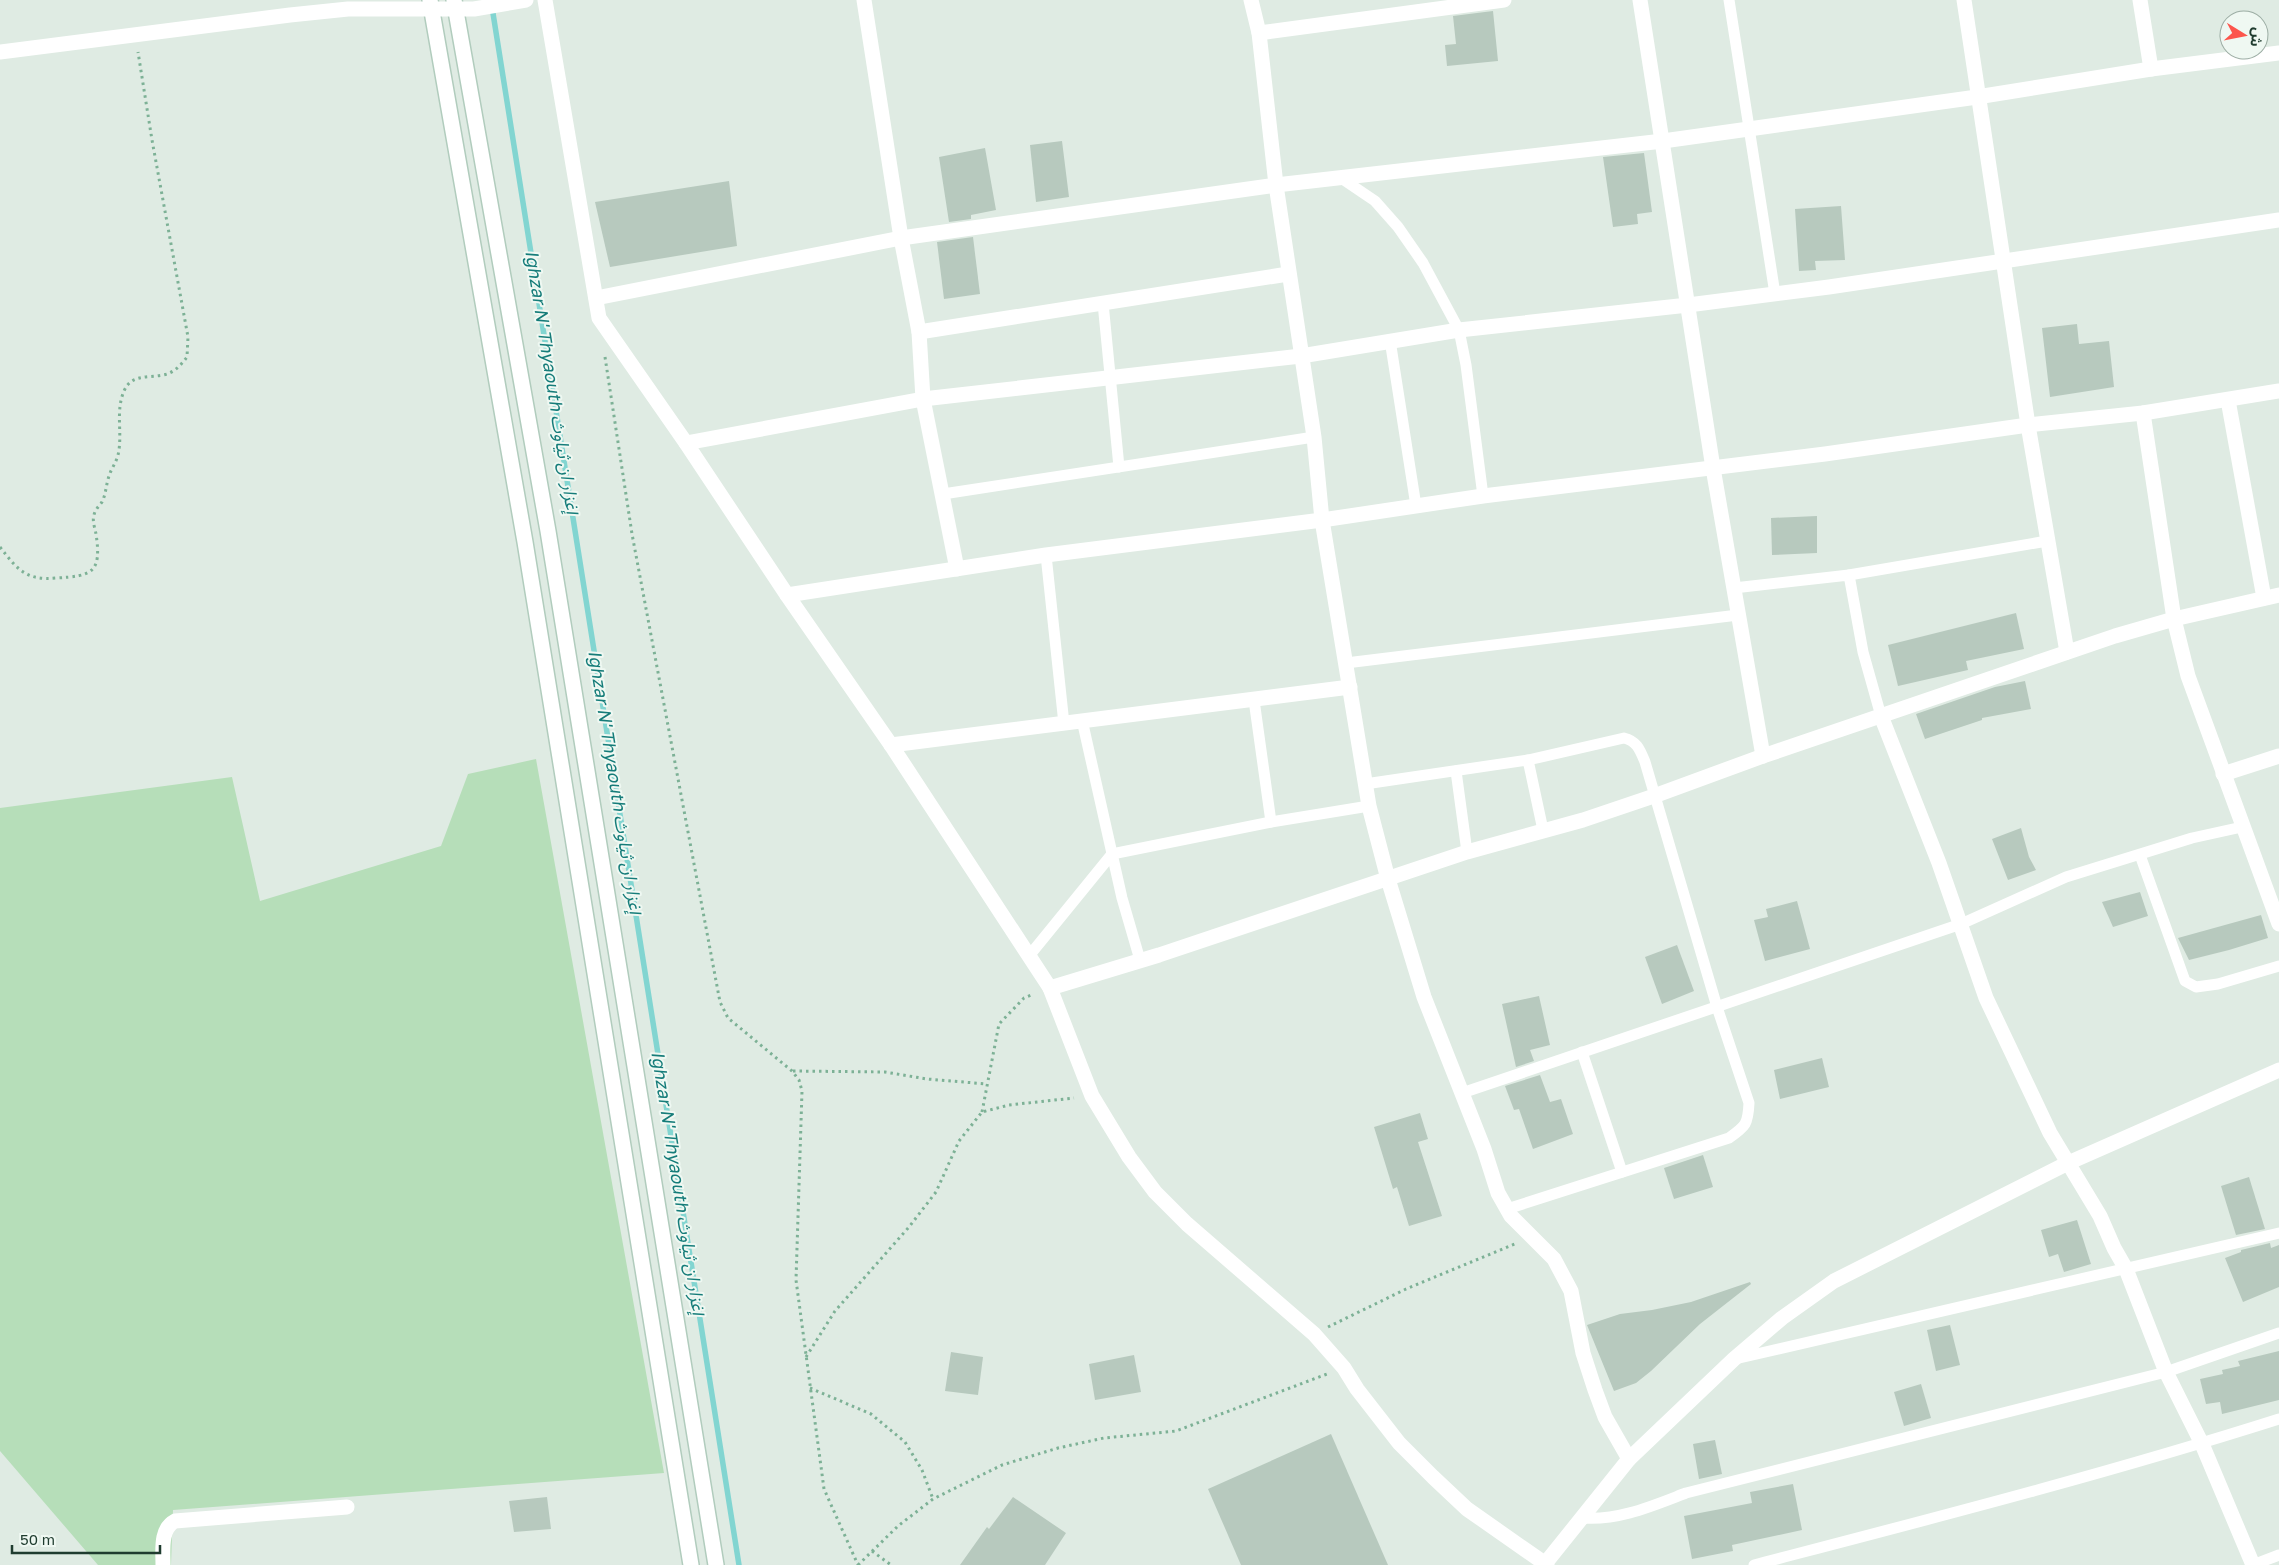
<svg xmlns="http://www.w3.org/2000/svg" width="2279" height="1565" viewBox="0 0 2279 1565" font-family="'Golos Text','Noto Sans Arabic',sans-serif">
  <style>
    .green { fill: #b6deb9 }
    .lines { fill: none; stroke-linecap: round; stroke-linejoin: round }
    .stream { stroke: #82d5d1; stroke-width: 5.5 }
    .building { fill: #b7c9be }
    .secondary-casing { stroke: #b1ccbd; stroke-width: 18 }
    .path { stroke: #7db196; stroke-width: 3; stroke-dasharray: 2.5 4; stroke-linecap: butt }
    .lane { stroke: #fff; stroke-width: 11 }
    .street { stroke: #fff; stroke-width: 15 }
    .secondary { stroke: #fff; stroke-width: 15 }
    .labels { text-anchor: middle; stroke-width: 4; stroke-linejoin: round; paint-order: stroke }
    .water-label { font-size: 18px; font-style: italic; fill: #157c79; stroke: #eff8f2 }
  </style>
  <rect width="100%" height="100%" fill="#dfebe3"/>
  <polygon class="green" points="536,759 664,1473 173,1510 171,1565 98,1565 0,1451 0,808 232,777 260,901 441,846 468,774"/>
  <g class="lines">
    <polyline class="stream" points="492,7 739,1565"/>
  </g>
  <g class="building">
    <polygon points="1493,11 1498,61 1447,66 1445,45 1456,44 1453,16"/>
    <polygon points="1062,141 1069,197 1036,202 1030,145"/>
    <polygon points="985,148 996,210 971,215 971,219 949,222 939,157"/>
    <polygon points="1644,153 1652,212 1637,214 1638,224 1613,227 1603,157"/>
    <polygon points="729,181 737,246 610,267 595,202"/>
    <polygon points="1841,206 1845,260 1815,261 1816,270 1799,271 1795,209"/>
    <polygon points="973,237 980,294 944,299 937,242"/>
    <polygon points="2077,324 2079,344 2109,341 2114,387 2050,397 2042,328"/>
    <polygon points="1817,516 1817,553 1772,555 1771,518"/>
    <polygon points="2016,613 2024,649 1966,661 1968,670 1898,686 1888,645"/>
    <polygon points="2025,681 2031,709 1982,718 1982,720 1925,739 1916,714 1995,687"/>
    <polygon points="2021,828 2029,857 2036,870 2008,880 1992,839"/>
    <polygon points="2140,892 2148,916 2113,927 2102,902"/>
    <polygon points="1797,901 1810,949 1765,961 1754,920 1768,917 1766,909"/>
    <polygon points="2261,915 2268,938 2229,950 2189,960 2178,938"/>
    <polygon points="1677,945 1694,991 1662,1004 1645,957"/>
    <polygon points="1539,996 1550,1045 1530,1050 1534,1061 1516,1067 1502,1004"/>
    <polygon points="1822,1058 1829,1087 1780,1099 1774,1070"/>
    <polygon points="1540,1075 1550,1102 1561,1099 1573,1134 1533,1149 1519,1109 1514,1110 1505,1086"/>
    <polygon points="1420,1113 1428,1139 1418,1142 1442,1216 1409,1226 1397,1187 1393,1189 1374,1127"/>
    <polygon points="1703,1155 1713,1187 1674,1199 1664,1168"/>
    <polygon points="2249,1177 2265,1229 2236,1235 2221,1186"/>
    <polygon points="2077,1220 2091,1264 2064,1272 2058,1254 2049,1257 2041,1230"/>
    <polygon points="2270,1243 2271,1248 2279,1245 2279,1287 2243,1302 2225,1258 2241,1252 2241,1250"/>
    <polygon points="1750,1282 1751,1284 1700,1324 1651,1371 1636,1383 1614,1391 1587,1325 1620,1314 1652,1310 1691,1302"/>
    <polygon points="1950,1325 1960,1365 1936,1371 1927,1330"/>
    <polygon points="2279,1351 2279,1400 2222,1414 2220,1402 2206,1404 2200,1379 2223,1374 2222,1370 2240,1366 2238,1361"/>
    <polygon points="951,1352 983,1357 978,1395 945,1391"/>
    <polygon points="1134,1355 1141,1392 1095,1400 1089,1364"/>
    <polygon points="1921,1384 1931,1418 1904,1426 1894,1392"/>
    <polygon points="1331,1434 1388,1565 1241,1565 1208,1489"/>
    <polygon points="1715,1440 1722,1474 1699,1479 1693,1444"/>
    <polygon points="1793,1484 1802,1530 1732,1545 1733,1551 1692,1559 1684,1516 1752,1503 1750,1492"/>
    <polygon points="547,1497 551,1529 514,1532 509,1501"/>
    <polygon points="1013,1497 1066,1533 1045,1565 960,1565 987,1527 989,1529"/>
  </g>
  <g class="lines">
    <g class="secondary-casing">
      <g id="secondary">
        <polyline points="430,0 525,542 691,1565"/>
        <polyline points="454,0 548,531 716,1565"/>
      </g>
    </g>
    <g class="path">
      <polyline points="605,357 632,534 720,1002 728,1018 792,1071 799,1080 802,1091 796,1280 824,1489 858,1565"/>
      <path d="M0 547C17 569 26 581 56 578 92 576 102 573 96 534 95 528 92 521 94 515 95 510 99 506 102 502 106 494 106 485 109 476 111 469 116 463 118 455 123 434 115 412 124 391 131 374 148 378 163 375 174 373 181 365 187 357L188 337 152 140 138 52"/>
      <polyline points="793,1071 885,1072 927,1079 987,1084"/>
      <polyline points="982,1112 999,1024 1024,998 1034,994"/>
      <polyline points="1328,1327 1406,1289 1517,1243"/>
      <polyline points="806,1357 835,1311 909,1227 936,1192 959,1141 982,1112 1009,1105 1074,1098"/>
      <polyline points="810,1388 871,1414 905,1442 922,1470 933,1499"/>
      <polyline points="872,1551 891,1565"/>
      <polyline points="858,1565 898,1526 933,1499 1002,1465 1058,1448 1104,1438 1176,1431 1327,1374"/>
    </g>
    <g class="lane">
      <polyline points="1729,0 1775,294"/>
      <polyline points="1341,178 1375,201 1398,227 1423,263 1459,330 1466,365 1483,496"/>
      <polyline points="1103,303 1119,467"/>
      <polyline points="1390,340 1416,506"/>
      <polyline points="943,494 1314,437"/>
      <polyline points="1046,555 1064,724"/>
      <polyline points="1849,575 2047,541"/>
      <polyline points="1734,588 1849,575 1863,652 1881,716"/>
      <polyline points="1346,663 1738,615"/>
      <polyline points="1254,700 1271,822"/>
      <polyline points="1082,720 1122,898 1140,960"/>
      <polyline points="1456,771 1467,852"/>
      <polyline points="1365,784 1528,760 1543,830"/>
      <polyline points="2140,855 2185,981 2196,987 2218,984 2279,966"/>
      <polyline points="1029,956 1112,854 1271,822 1369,806"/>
      <polyline points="1582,1052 1622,1172"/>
      <polyline points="1462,1093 1961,924 2066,877 2192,838 2242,827"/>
      <path d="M1507 1209 1729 1138C1746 1126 1748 1124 1749 1103L1717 1007 1645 762C1640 750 1637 741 1624 738L1528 760"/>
      <polyline points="1735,1359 2279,1233"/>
      <path d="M1582 1518C1618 1521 1652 1506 1686 1493L2166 1372 2279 1333"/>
      <path d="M1754 1565C1930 1519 2106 1474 2279 1419"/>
      <polyline points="2253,1565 2279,1555"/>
    </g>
    <g class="street">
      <polyline points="545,0 599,318 686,443 787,595 891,745 1050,988"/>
      <polyline points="864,0 901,238 919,332 923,399 957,569"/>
      <polyline points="1251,0 1259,33 1276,185 1314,437 1322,520 1369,806 1388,879 1424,997 1484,1149 1498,1193 1511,1216 1554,1259 1571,1291 1583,1353 1595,1390 1605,1417 1629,1459"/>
      <polyline points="1640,0 1713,468 1763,756"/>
      <polyline points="1964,0 2028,425 2067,652"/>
      <polyline points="2140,0 2151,69"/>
      <polyline points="1259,33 1504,0"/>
      <polyline points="0,52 290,15 348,9 474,9 526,0"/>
      <polyline points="596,298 901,238 1276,185 1663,141 1977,97 2151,69 2279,53"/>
      <polyline points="919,332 1288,274"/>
      <polyline points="2228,400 2264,598"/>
      <polyline points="2143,413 2174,619 2188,676 2279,924"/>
      <polyline points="686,443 923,399 1301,356 1459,330 1688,305 1829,287 2279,220"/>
      <polyline points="787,595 1046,555 1322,520 1483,496 1825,454 2028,425 2143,413 2279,391"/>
      <polyline points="1881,716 1939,863 1986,998 2050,1133 2100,1216 2114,1248 2126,1269 2166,1372 2202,1444 2253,1565"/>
      <polyline points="891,745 1350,687"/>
      <polyline points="2223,774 2279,756"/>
      <path d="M163 1565C163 1550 160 1529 175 1521L347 1507"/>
      <polyline points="1544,1565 1629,1459 1734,1359 1782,1318 1834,1281 2068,1163 2279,1070"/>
      <polyline points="1547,1565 1467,1509 1433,1477 1399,1443 1357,1389 1344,1368 1314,1334 1187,1224 1155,1192 1129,1157 1092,1096 1050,988 1159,955 1467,852 1583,820 1654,796 1763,756 2115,636 2174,619 2279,595"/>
    </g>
    <use href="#secondary" class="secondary"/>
  </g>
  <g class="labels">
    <g class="water-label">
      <text transform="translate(552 382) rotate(81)" y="6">Ighzar N' Thyaouth إغزار ان ثياوث</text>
      <text transform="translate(615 782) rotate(81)" y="6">Ighzar N' Thyaouth إغزار ان ثياوث</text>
      <text transform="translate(678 1183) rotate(81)" y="6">Ighzar N' Thyaouth إغزار ان ثياوث</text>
    </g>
  </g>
  <g transform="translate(2244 35) rotate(100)"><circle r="24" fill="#eff8f2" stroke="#9cada4"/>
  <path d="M0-4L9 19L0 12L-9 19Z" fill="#fc554c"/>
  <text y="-8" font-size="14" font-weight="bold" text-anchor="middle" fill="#1f3c2f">ش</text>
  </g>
  <path d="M12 1545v8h148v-8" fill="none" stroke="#1f3c2f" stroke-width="2.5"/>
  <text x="20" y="1545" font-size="15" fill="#1f3c2f" stroke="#eff8f2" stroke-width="4" paint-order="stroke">50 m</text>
</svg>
